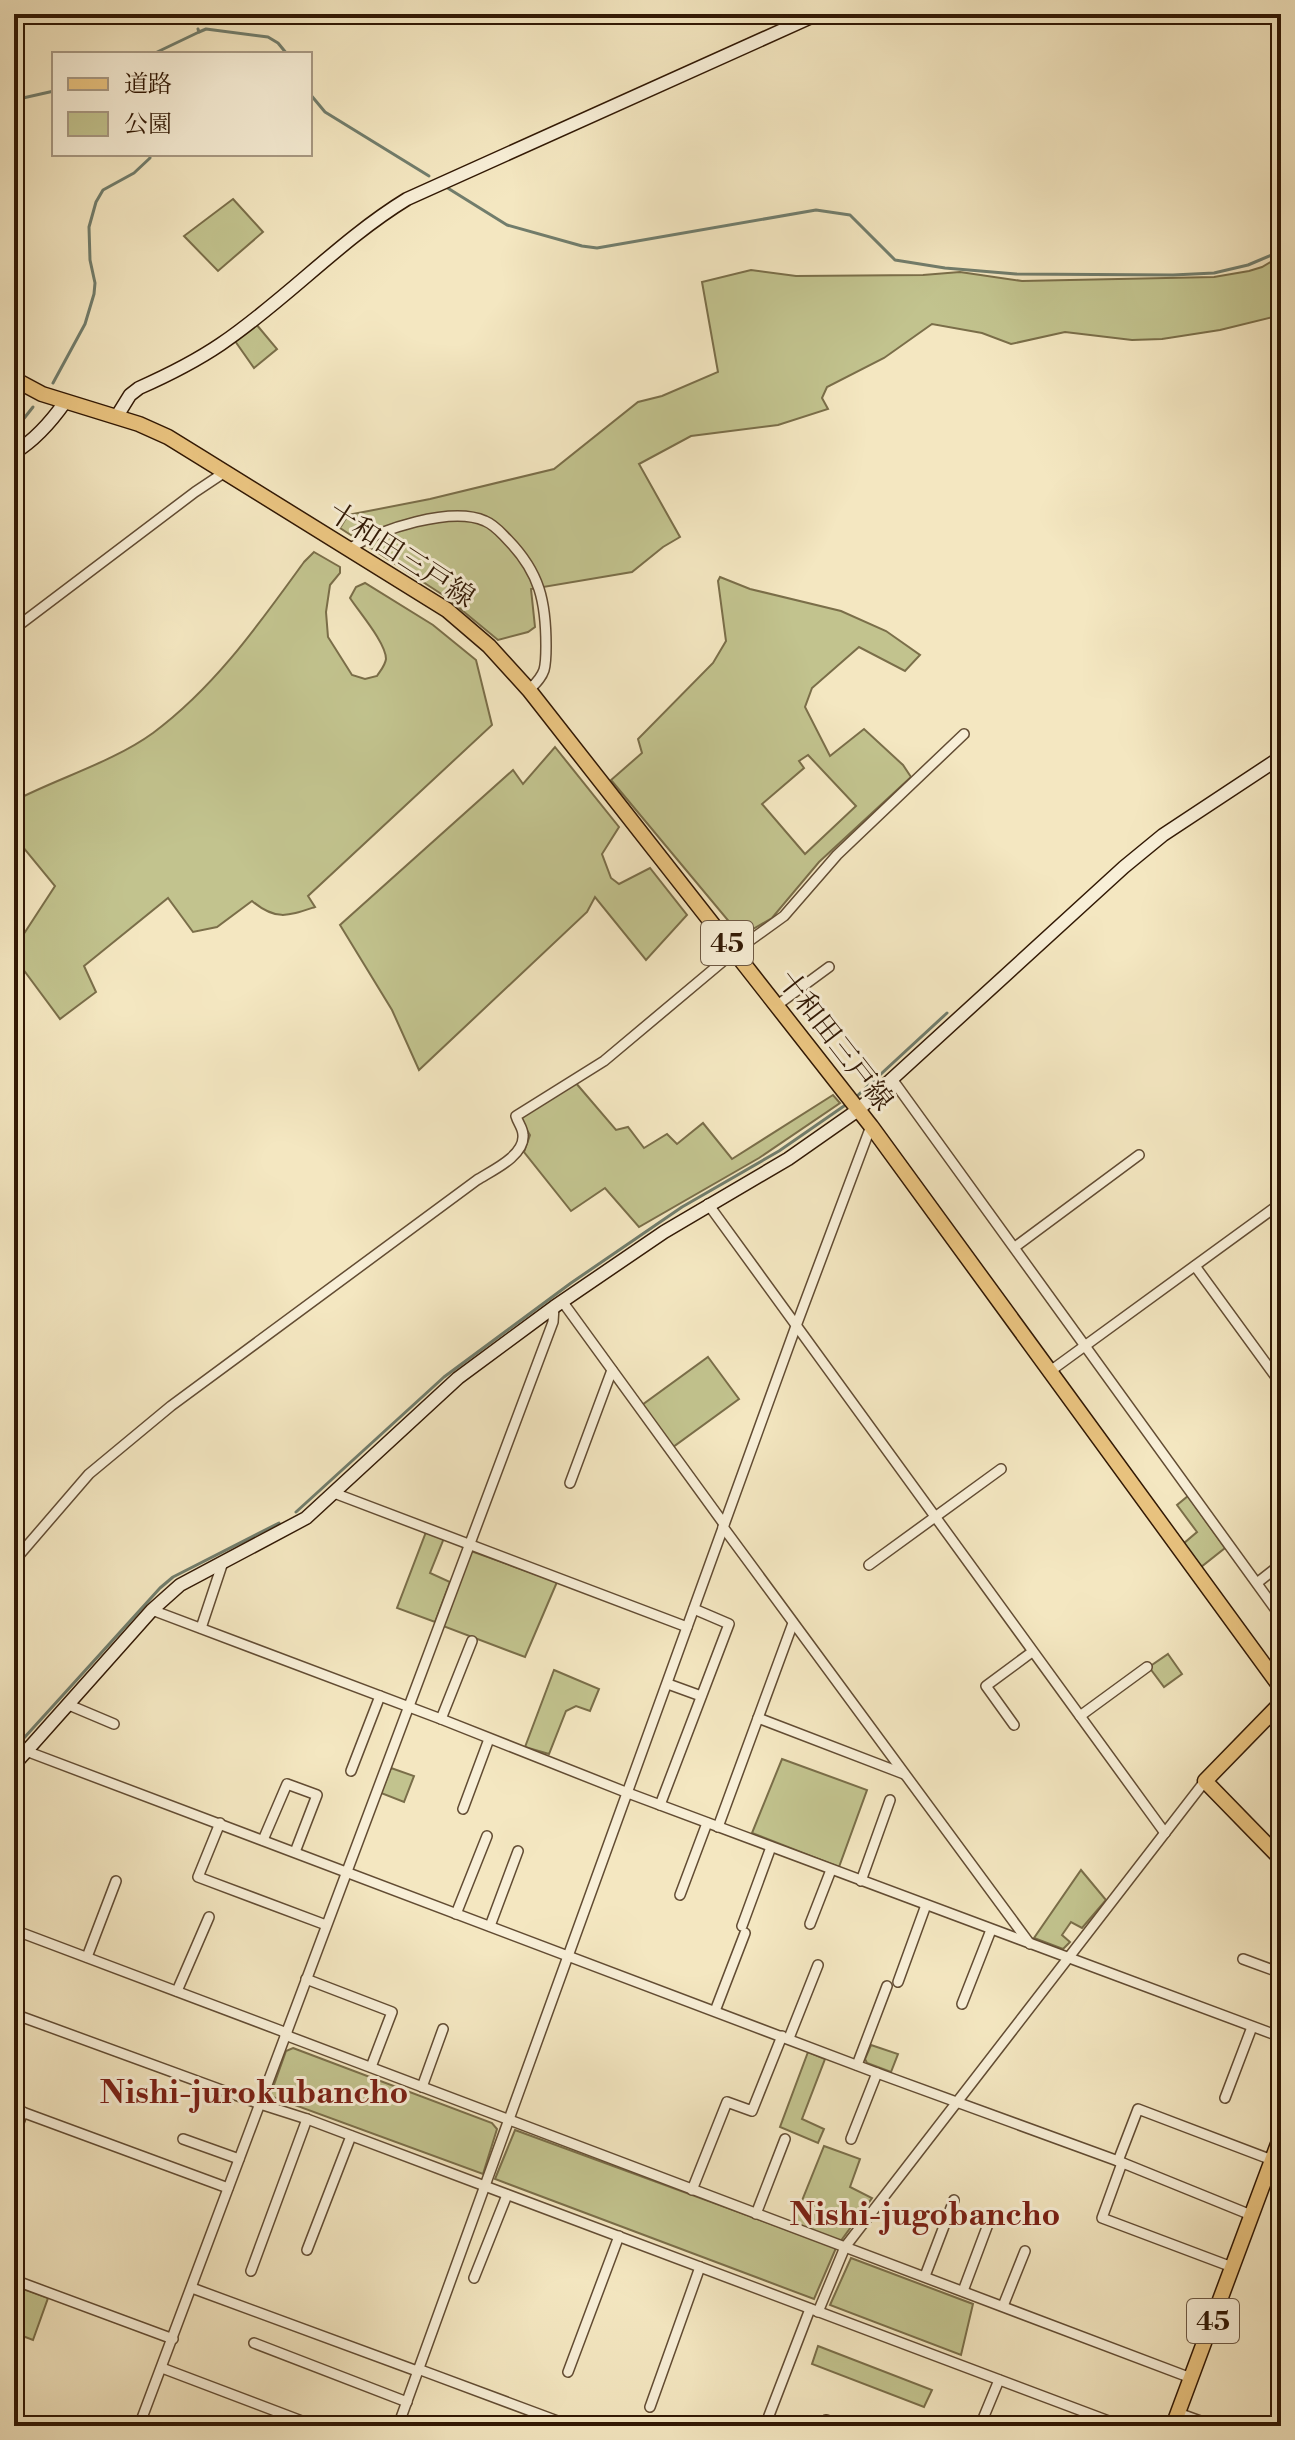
<svg xmlns="http://www.w3.org/2000/svg" width="1295" height="2440" viewBox="0 0 1295 2440" font-family="'Libre Bodoni','Noto Serif JP',serif">
  <style>
    .green { fill: #c2c38e; stroke: #7a6e49; stroke-width: 2; fill-rule: evenodd }
    .lines { fill: none; stroke-linecap: round; stroke-linejoin: round }
    .stream { stroke: #717d6c; stroke-width: 3 }
    .street-casing { stroke: #624c33; stroke-width: 12 }
    .secondary-casing { stroke: #311804; stroke-width: 15 }
    .primary-casing { stroke: #311804; stroke-width: 17 }
    .street { stroke: #f8efd7; stroke-width: 9 }
    .secondary { stroke: #f8efd7; stroke-width: 12 }
    .primary { stroke: #eac480; stroke-width: 14 }
    .labels { text-anchor: middle; stroke-width: 6; stroke-linejoin: round; paint-order: stroke }
    .shield { fill: #f8efd7; stroke: #6d5843; stroke-width: 2 }
    .shield-label { font-size: 26px; font-weight: bold; fill: #311804 }
    .street-label { font-size: 28px; fill: #311804; stroke: #f8efd7 }
    .quarter-label { font-size: 32px; font-weight: bold; fill: #7a1f14; stroke: #f8efd7 }
  </style>
  <rect width="100%" height="100%" fill="#f4e7c1"/>
  <filter id="stains"><feTurbulence type="fractalNoise" baseFrequency=".0025" numOctaves="4"/><feColorMatrix values="0 0 0 0 .2 0 0 0 0 .09 0 0 0 0 .02 0 0 0 .5 -.17"/></filter>
  <radialGradient id="worn" r=".72"><stop offset=".6" stop-color="#630" stop-opacity="0"/><stop offset="1" stop-color="#630" stop-opacity=".3"/></radialGradient>
  <g class="green">
    <polygon points="233,199 263,232 218,271 184,236"/>
    <polygon points="1281,256 1281,315 1220,330 1162,339 1132,340 1065,332 1011,344 982,333 932,324 884,358 827,387 822,398 828,409 778,425 691,436 639,464 680,537 663,547 632,572 531,589 535,627 528,632 498,640 446,597 340,528 348,515 430,499 554,469 638,402 662,396 718,372 702,282 751,270 796,276 923,275 960,272 1022,281 1214,277 1249,271 1262,267"/>
    <polygon points="256,324 277,349 254,368 235,341"/>
    <path d="M314 552 340 567V573L330 585 326 612 328 637 352 675 365 679 377 676C380 671 385 666 386 659 386 643 359 612 350 598L356 587 365 583 433 625 476 660 492 725 308 896 315 907C288 916 276 921 252 901L217 927 193 932 168 898 84 966 96 992 60 1019 14 957V949L55 886 23 847 14 849V801C58 778 113 762 153 733 215 687 259 624 304 562Z"/>
    <path d="M720 577 750 589 841 611 886 631 920 655 905 671 859 647 812 688 805 707 830 756 864 729 903 765 911 777 819 862 772 918 741 936 611 780 642 753 638 739 713 663 726 641 718 581ZM808 755 856 806 805 854 762 804 804 768 799 761Z"/>
    <polygon points="555,747 619,827 602,854 611,878 619,884 650,868 687,915 646,960 595,897 587,912 419,1070 392,1010 340,925 513,770 523,784"/>
    <polygon points="575,1082 616,1130 628,1127 644,1148 667,1134 677,1144 703,1123 732,1159 833,1095 840,1103 759,1158 639,1227 605,1188 571,1211 524,1152 530,1135 520,1119 523,1114"/>
    <polygon points="708,1357 739,1399 673,1447 642,1405"/>
    <polygon points="1188,1496 1225,1548 1201,1567 1183,1544 1197,1532 1177,1505"/>
    <polygon points="426,1532 444,1538 430,1573 450,1582 435,1622 397,1608"/>
    <polygon points="471,1551 557,1582 525,1657 443,1626"/>
    <polygon points="1168,1654 1182,1674 1164,1687 1149,1667"/>
    <polygon points="554,1670 599,1689 590,1711 576,1706 566,1711 549,1754 525,1747"/>
    <polygon points="782,1759 867,1790 839,1867 752,1833"/>
    <polygon points="391,1768 414,1776 404,1802 381,1793"/>
    <polygon points="1081,1870 1106,1900 1082,1928 1071,1922 1062,1935 1070,1942 1063,1949 1034,1938"/>
    <polygon points="871,2045 898,2054 891,2072 867,2063 865,2059"/>
    <polygon points="293,2048 492,2123 497,2129 483,2174 270,2096 286,2051"/>
    <polygon points="808,2052 825,2059 802,2119 824,2129 818,2143 780,2127"/>
    <polygon points="515,2130 836,2248 814,2299 495,2179"/>
    <polygon points="824,2146 860,2159 850,2187 872,2198 840,2242 793,2223"/>
    <polygon points="851,2258 973,2304 961,2355 830,2305"/>
    <polygon points="15,2286 48,2298 33,2340 20,2335 21,2330 14,2328"/>
    <polygon points="818,2346 932,2390 924,2407 812,2364"/>
  </g>
  <g class="lines">
    <g class="stream">
      <polyline points="187,14 193,20"/>
      <polyline points="198,29 199,32 206,29 268,37 278,43 287,54"/>
      <polyline points="153,54 199,32"/>
      <polyline points="310,94 325,112 429,176"/>
      <polyline points="14,100 54,91"/>
      <polyline points="446,187 507,225 582,246 597,248 816,210 850,215 895,260 945,268 1016,274 1173,275 1214,273 1248,265 1281,251"/>
      <polyline points="53,383 85,324 94,294 95,283 90,260 89,227 96,202 103,190 134,173 150,158 150,154"/>
      <polyline points="14,431 33,407"/>
      <polyline points="856,1097 947,1013"/>
      <polyline points="296,1512 444,1377 571,1283 682,1207 779,1151 844,1106"/>
      <polyline points="14,1749 160,1588 173,1577 279,1523"/>
    </g>
    <g class="street-casing">
      <g id="street">
        <path d="M351 548C379 529 452 506 485 521 495 525 501 533 508 540 540 573 546 602 546 646 546 654 546 663 544 670 541 679 535 684 529 690"/>
        <polyline points="14,629 195,492 225,472"/>
        <polyline points="776,1006 829,967"/>
        <polyline points="892,1079 1281,1617"/>
        <polyline points="708,1204 1165,1833"/>
        <polyline points="1015,1247 1139,1155"/>
        <polyline points="1195,1266 1281,1384"/>
        <polyline points="562,1301 724,1524"/>
        <polyline points="1049,1372 1281,1203"/>
        <polyline points="570,1483 612,1370"/>
        <polyline points="334,1493 687,1627"/>
        <polyline points="723,1527 1030,1944"/>
        <path d="M14 1561 89 1474 171 1406 477 1180C491 1171 525 1156 523 1135 523 1128 518 1123 516 1116L604 1061 734 952 784 916 837 855 964 734"/>
        <polyline points="869,1565 1001,1469"/>
        <polyline points="1257,1583 1281,1564"/>
        <polyline points="152,1610 441,1719 628,1793 1281,2037"/>
        <polyline points="201,1628 223,1562"/>
        <polyline points="668,1684 701,1696"/>
        <polyline points="69,1705 114,1724"/>
        <polyline points="1080,1716 1147,1667"/>
        <polyline points="758,1718 904,1774"/>
        <polyline points="441,1719 472,1641"/>
        <polyline points="1014,1725 986,1686 1032,1652"/>
        <polyline points="26,1751 877,2073 1118,2161 1251,2215"/>
        <polyline points="351,1771 380,1696"/>
        <polyline points="660,1805 729,1624 694,1609"/>
        <polyline points="463,1809 489,1739"/>
        <polyline points="220,1823 198,1877 326,1925"/>
        <polyline points="718,1827 793,1623"/>
        <polyline points="263,1840 287,1784 317,1795 295,1852"/>
        <polyline points="861,1881 890,1800"/>
        <polyline points="680,1895 707,1823"/>
        <polyline points="456,1914 487,1836"/>
        <polyline points="810,1924 831,1870"/>
        <polyline points="490,1926 518,1851"/>
        <polyline points="742,1926 771,1847"/>
        <polyline points="14,1930 287,2033"/>
        <polyline points="87,1957 116,1881"/>
        <polyline points="1243,1959 1281,1973"/>
        <polyline points="306,1979 392,2012 371,2067"/>
        <polyline points="898,1982 926,1905"/>
        <polyline points="177,1991 209,1917"/>
        <polyline points="962,2004 991,1930"/>
        <polyline points="715,2011 745,1933"/>
        <polyline points="14,2014 260,2104 307,2119 1122,2426"/>
        <polyline points="285,2035 1191,2378"/>
        <polyline points="789,2038 818,1965"/>
        <polyline points="857,2065 887,1986"/>
        <polyline points="422,2087 443,2029"/>
        <polyline points="1225,2098 1252,2027"/>
        <polyline points="14,2109 228,2188"/>
        <polyline points="14,2136 23,2112"/>
        <polyline points="183,2139 239,2159"/>
        <polyline points="851,2139 877,2073"/>
        <polyline points="1118,2161 1138,2109 1272,2160"/>
        <polyline points="1122,2163 1102,2218 1232,2267"/>
        <polyline points="1264,2179 1281,2185"/>
        <polyline points="692,2190 727,2102 752,2111 782,2036"/>
        <polyline points="756,2214 785,2139"/>
        <polyline points="307,2250 351,2136"/>
        <polyline points="251,2271 307,2119"/>
        <polyline points="925,2276 954,2200"/>
        <polyline points="474,2278 507,2195"/>
        <polyline points="14,2280 173,2339"/>
        <polyline points="192,2288 417,2371"/>
        <polyline points="963,2291 987,2227"/>
        <polyline points="1003,2306 1025,2251"/>
        <polyline points="818,2312 845,2247 1205,1781"/>
        <polyline points="254,2343 407,2402"/>
        <polyline points="162,2368 315,2426"/>
        <polyline points="418,2369 571,2426"/>
        <polyline points="568,2372 619,2236"/>
        <polyline points="650,2407 700,2267"/>
        <polyline points="1178,2413 1214,2426"/>
        <polyline points="826,2420 843,2426"/>
        <polyline points="139,2426 553,1322 554,1307"/>
        <polyline points="398,2426 796,1326 871,1126"/>
        <polyline points="765,2426 810,2309"/>
        <polyline points="980,2426 999,2380"/>
      </g>
    </g>
    <g class="secondary-casing">
      <g id="secondary">
        <path d="M117 416 130 395 139 388C166 376 196 361 221 344 286 300 340 240 407 199L818 14"/>
        <path d="M14 453C35 440 51 422 65 402"/>
        <polyline points="1269,1715 1281,1728"/>
        <polyline points="14,1765 152,1610 180,1585 306,1518 458,1378 554,1307 664,1232 788,1159 858,1110 1124,867 1163,835 1281,757"/>
      </g>
    </g>
    <g class="primary-casing">
      <g id="primary">
        <polyline points="14,379 42,394 139,424 168,437 202,458 447,610 489,646 529,690 871,1126 1281,1688"/>
        <polyline points="1281,1703 1205,1781 1281,1859"/>
        <polyline points="1173,2426 1281,2136"/>
      </g>
    </g>
    <use href="#street" class="street"/>
    <use href="#secondary" class="secondary"/>
    <use href="#primary" class="primary"/>
  </g>
  <g class="labels">
    <g class="shield">
      <rect x="701" y="921" width="52" height="44" rx="6"/>
      <rect x="1187" y="2299" width="52" height="44" rx="6"/>
    </g>
    <g class="shield-label">
      <text x="727" y="952">45</text>
      <text x="1213" y="2330">45</text>
    </g>
    <g class="street-label">
      <text transform="translate(402 554) rotate(33)" y="10">十和田三戸線</text>
      <text transform="translate(836 1040) rotate(52)" y="10">十和田三戸線</text>
    </g>
    <g class="quarter-label">
      <text x="254" y="2103">Nishi-jurokubancho</text>
      <text x="925" y="2225">Nishi-jugobancho</text>
    </g>
  </g>
  <rect width="1295" height="2440" fill="none" stroke="#f4e7c1" stroke-width="48"/>
  <rect x="16" y="16" width="1263" height="2408" fill="none" stroke="#311804" stroke-width="4"/>
  <rect x="24" y="24" width="1247" height="2392" fill="none" stroke="#311804" stroke-width="2"/>
  <rect x="52" y="52" width="260" height="104" fill="#f8efd7" stroke="#a89983" stroke-width="2"/>
  <rect x="68" y="78" width="40" height="12" fill="#eac480" stroke="#a89983" stroke-width="2"/>
  <text x="124" y="92" font-size="24" fill="#311804">道路</text>
  <rect x="68" y="112" width="40" height="24" fill="#c2c38e" stroke="#a89983" stroke-width="2"/>
  <text x="124" y="132" font-size="24" fill="#311804">公園</text>
  <rect width="100%" height="100%" filter="url(#stains)"/>
  <rect width="100%" height="100%" fill="url(#worn)"/>
</svg>
